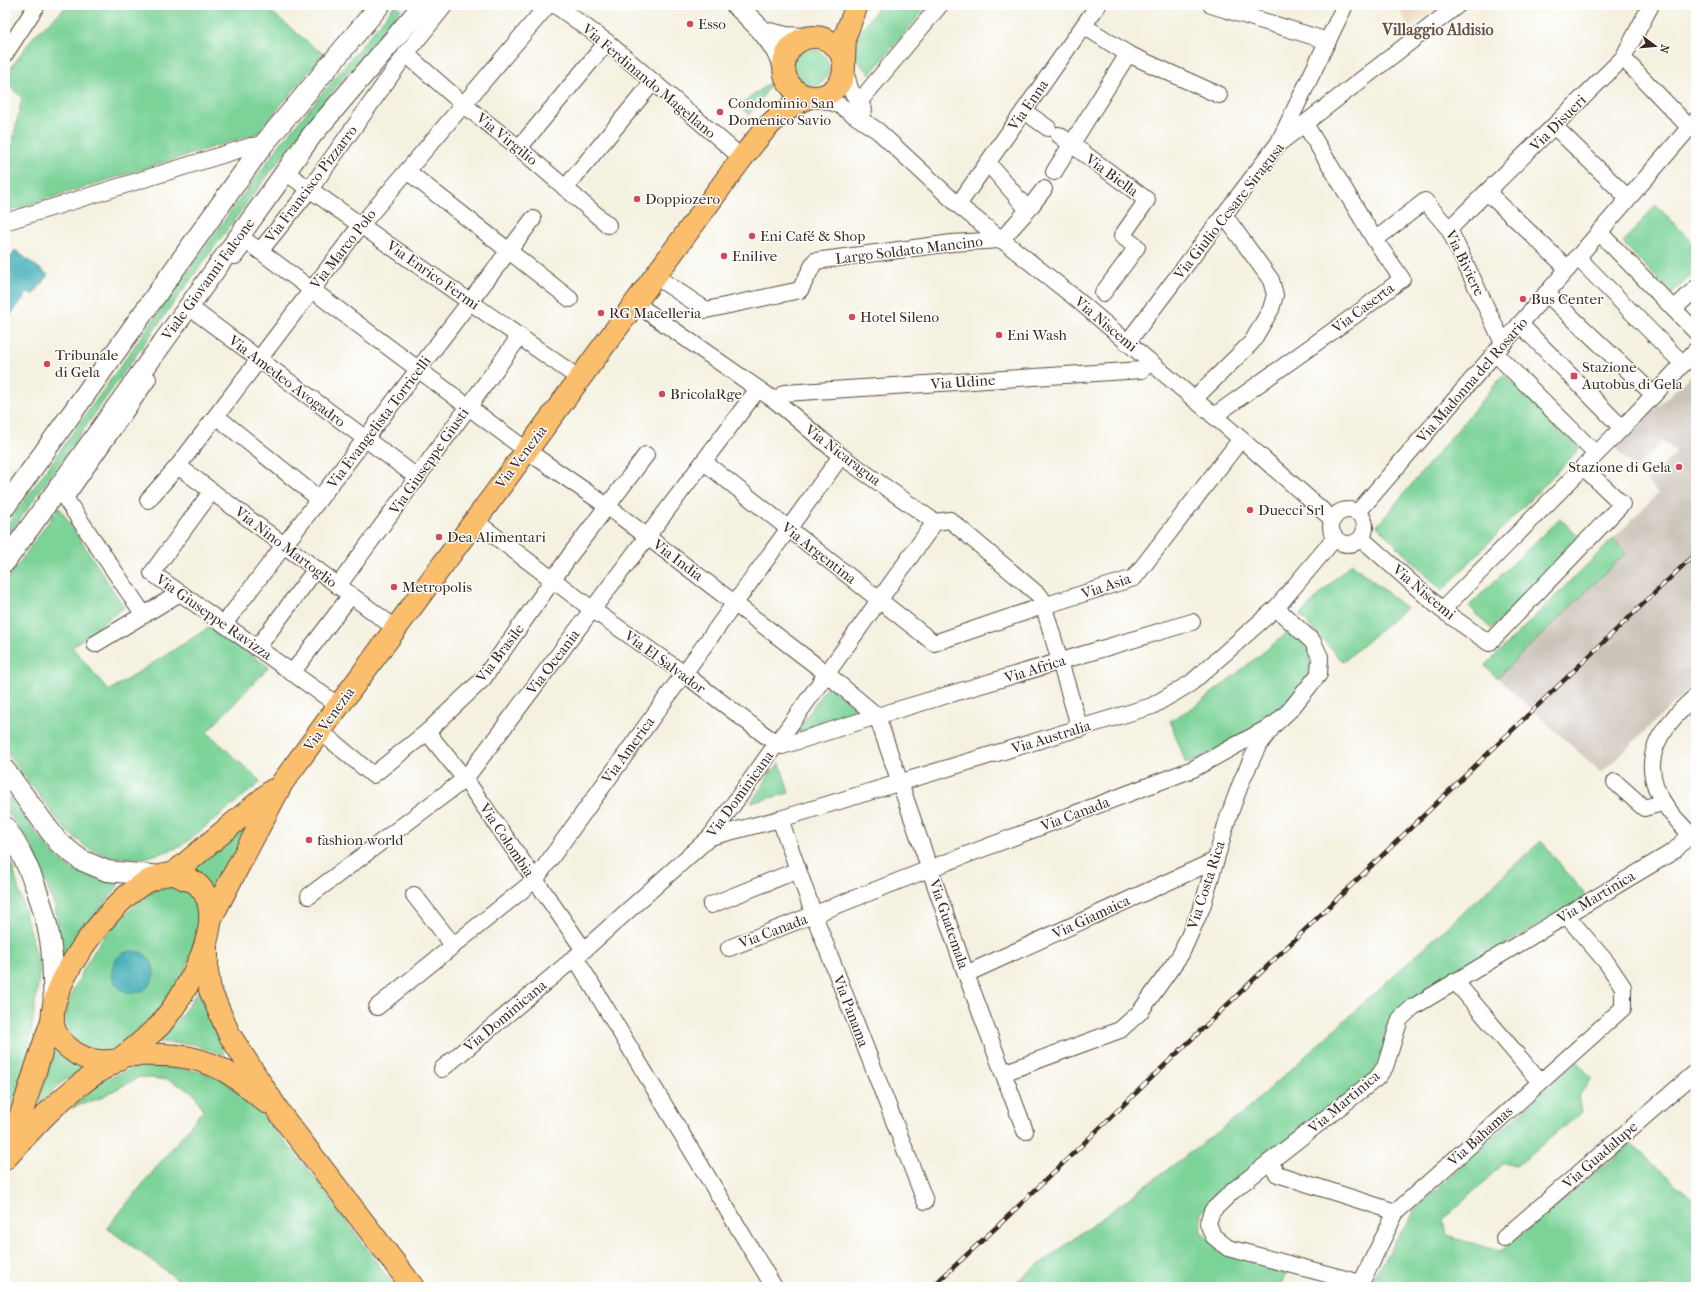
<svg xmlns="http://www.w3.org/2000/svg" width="1701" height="1292" viewBox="0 0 1701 1292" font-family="'IM FELL French Canon',serif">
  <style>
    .built { fill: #ecd8ba }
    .industrial { fill: #cbc3b8 }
    .green { fill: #7cd398; stroke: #5c7e5b }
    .water { fill: #3aabb4; stroke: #3a6a69 }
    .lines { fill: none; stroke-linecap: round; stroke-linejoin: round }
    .minor-casing { stroke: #57483b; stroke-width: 18 }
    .tertiary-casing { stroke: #57483b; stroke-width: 22 }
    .primary-casing { stroke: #57483b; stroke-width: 24 }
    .minor { stroke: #fff; stroke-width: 16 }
    .tertiary { stroke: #fff; stroke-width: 20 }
    .primary { stroke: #fabe6d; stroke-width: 22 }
    .rail-casing { stroke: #3b2a1e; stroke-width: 4.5 }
    .rail { stroke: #fff; stroke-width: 3; stroke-dasharray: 9; stroke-linecap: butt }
    .poi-dot { fill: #d1495b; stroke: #fff; stroke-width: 1.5 }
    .labels { text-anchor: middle; stroke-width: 3; stroke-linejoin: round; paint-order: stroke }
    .poi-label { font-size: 15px; fill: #3b2a1e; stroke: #fff; text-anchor: start }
    .street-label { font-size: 15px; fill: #3b2a1e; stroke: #fff }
    .neighbourhood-label { font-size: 16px; font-weight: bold; fill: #6a5240; stroke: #fff }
  </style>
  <rect width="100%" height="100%" fill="#fff"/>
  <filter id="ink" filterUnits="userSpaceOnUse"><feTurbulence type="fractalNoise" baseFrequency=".025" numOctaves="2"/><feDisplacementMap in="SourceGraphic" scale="8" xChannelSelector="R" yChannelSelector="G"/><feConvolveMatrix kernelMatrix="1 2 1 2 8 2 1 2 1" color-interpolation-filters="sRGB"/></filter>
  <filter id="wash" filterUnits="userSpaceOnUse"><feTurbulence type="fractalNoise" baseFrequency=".012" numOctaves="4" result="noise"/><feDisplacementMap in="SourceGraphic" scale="16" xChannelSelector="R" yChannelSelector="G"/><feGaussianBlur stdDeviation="0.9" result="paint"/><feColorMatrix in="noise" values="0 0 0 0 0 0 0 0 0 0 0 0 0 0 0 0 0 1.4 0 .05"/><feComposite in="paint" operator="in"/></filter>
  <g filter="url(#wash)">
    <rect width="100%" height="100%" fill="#f4f1e0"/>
    <polygon class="built" points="1399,5 1445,5 1409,29"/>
    <polygon class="industrial" points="1696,370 1696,682 1601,773 1485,666 1658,494 1647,481 1676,453 1663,441 1635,469 1615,448"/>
    <g class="green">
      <polygon points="64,5 263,5 316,49 324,53 258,133 5,212 5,177 22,98 5,82 5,76 34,36 64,9"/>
      <path d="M395 5 401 9C363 54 325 99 290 146 191 275 99 408 5 540V528L231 211 283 141Z"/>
      <polygon points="880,5 928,5 870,74 850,53 859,34"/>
      <circle cx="810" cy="68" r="19"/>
      <polygon points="768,84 771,85 749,115 739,106"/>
      <polygon points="1656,205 1696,246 1696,270 1672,294 1623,243"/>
      <polygon points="1504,374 1580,448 1442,591 1377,526"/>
      <polygon points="59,507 124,607 72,647 109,691 210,627 269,667 207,732 261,782 180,847 145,858 110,857 87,848 65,829 5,751 5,583"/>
      <polygon points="1560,518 1582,541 1491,629 1469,606"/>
      <polygon points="1613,539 1626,553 1497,678 1485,666"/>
      <polygon points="1351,563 1406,608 1343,662 1300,615"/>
      <path d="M1290 631C1294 634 1301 638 1304 643 1314 656 1312 676 1301 688 1276 718 1222 750 1186 763L1170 721 1197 705Z"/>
      <polygon points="827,686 863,713 795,734"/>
      <polygon points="780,763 789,793 751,803 771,772"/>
      <polygon points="5,793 54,855 74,871 119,885 90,922 64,963 55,907 30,842 5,809"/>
      <polygon points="260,812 214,890 187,869"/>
      <polygon points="1541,841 1587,897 1418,996 1368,1081 1270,1162 1217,1193 1201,1213 1202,1232 1219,1252 1291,1270 1278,1287 1009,1287 1242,1114"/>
      <polygon points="5,853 11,861 40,969 27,1063 5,1129"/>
      <polygon points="169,885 188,891 199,902 202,923 183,977 153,1017 120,1045 99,1052 79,1046 67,1032 65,1016 72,993 84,968 103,937 136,904 155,889"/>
      <polygon points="200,988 224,1055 193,1044 152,1042 181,1016"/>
      <polygon points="52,1046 64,1060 84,1068 61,1083 36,1108 46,1077"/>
      <polygon points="1576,1061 1592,1078 1579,1096 1582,1112 1516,1166 1504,1163 1443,1220 1446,1236 1500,1251 1631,1144 1696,1202 1696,1287 1351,1287 1373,1277 1417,1207"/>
      <polygon points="141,1065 192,1070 221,1078 257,1108 312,1174 395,1287 188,1287 107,1228 203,1110 194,1093 169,1080 139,1077 98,1099 71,1108 101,1081"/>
    </g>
    <g class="water">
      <polygon points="15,250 48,275 33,295 28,292 5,323 5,264"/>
      <circle cx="133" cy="972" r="21"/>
    </g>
  </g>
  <g filter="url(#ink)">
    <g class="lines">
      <g class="minor-casing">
        <g id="minor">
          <polyline points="555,5 607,42 742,158"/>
          <polyline points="1211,5 1328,41"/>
          <polyline points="1084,26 1128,54 1219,95"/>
          <polyline points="5,54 37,5"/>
          <polyline points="406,54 463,104 519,148 608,225"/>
          <polyline points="1623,58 1689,127"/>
          <polyline points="844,66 850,89 864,110"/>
          <polyline points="815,97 839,105 878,131 958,205 1074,297 1241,439 1332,519"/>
          <polyline points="859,102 940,5"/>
          <polyline points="1024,111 1048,128"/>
          <polyline points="1554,126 1628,198"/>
          <polyline points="1059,135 1147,200 1122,236 1137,247 1103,293"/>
          <polyline points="1279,142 1345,5"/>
          <polyline points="519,148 607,42"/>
          <polyline points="988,163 1028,210"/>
          <polyline points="407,171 570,299"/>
          <polyline points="285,172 580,379"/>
          <polyline points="1054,172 1128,54"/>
          <polyline points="565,188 653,82"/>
          <polyline points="1487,192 1568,269"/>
          <polyline points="958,205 1098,5"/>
          <polyline points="5,222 251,146 263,145"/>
          <polyline points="1449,229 1623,58 1651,5"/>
          <polyline points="1599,232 1696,332"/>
          <polyline points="1375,240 1425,201 1449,229 1503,343"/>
          <polyline points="260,251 526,450 607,506 827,674 877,716 782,746 766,736 683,673 593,610 475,521"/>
          <polyline points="235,256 246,241 260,251 310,189 406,54 445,5"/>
          <polyline points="1577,257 1683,364"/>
          <polyline points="655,276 706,310 800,290 815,261 952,243 1001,240 1028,210 1044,189"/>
          <polyline points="1546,293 1654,395"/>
          <polyline points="635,303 777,402 841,456 935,522 950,520 1041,597 1080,729"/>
          <polyline points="1674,309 1696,288"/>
          <polyline points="196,312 418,478"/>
          <polyline points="1520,324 1622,428"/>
          <polyline points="1127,343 1277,145 1458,5"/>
          <polyline points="1495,353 1596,454"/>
          <polyline points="1194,399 1252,342 1271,309 1275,295 1271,280 1224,215"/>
          <polyline points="777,402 784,393 1142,370 1150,362"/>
          <polyline points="216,416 319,499"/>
          <polyline points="1214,416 1358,313 1402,279 1375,240 1305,124"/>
          <polyline points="704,462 934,643 1043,606 1134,578 1241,439"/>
          <polyline points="178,466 395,628"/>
          <polyline points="58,491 65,498 144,615"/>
          <polyline points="212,491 152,573 339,706"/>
          <polyline points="65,498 148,379"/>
          <polyline points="148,500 178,466 361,225 548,5"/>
          <circle cx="1348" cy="527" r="17"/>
          <polyline points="1358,512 1696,120"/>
          <polyline points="1361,538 1442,610 1489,643 1622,504 1583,467"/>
          <polyline points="338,586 520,336"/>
          <polyline points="1442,610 1634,416 1696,350"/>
          <polyline points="224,624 533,219"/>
          <polyline points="95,644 180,593"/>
          <polyline points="257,648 316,569"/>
          <polyline points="292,673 351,595"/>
          <path d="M1696 696C1686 705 1676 714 1668 725 1633 769 1661 808 1696 839"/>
          <polyline points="320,731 373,775 427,732 483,679 571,554 646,455"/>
          <polyline points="427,732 465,779 584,950"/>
          <polyline points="1615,782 1644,808 1662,803"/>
          <polyline points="780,819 814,915 925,1201"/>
          <polyline points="710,837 780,819 1152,706 1191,683 1276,608 1335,538"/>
          <polyline points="414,895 453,945"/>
          <polyline points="309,896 465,779 758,389"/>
          <polyline points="711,905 798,870"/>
          <polyline points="729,948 929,869 1193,769 1275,724 1290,710 1319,674 1320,657 1313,642 1276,608"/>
          <polyline points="575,957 774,1287"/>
          <polyline points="966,974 1216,860"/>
          <polyline points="1455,981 1540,1082"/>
          <polyline points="377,1007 535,880 841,456"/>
          <polyline points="442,1069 584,950 710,837 935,522"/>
          <polyline points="1003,1073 1120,1030 1140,1012 1181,954 1202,907 1228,818 1242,780 1257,748 1271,729"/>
          <polyline points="1025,1131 966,974 877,716 1192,622"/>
          <polyline points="1270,1162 1277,1174 1396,1212"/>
          <polyline points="1504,1238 1696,1072"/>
          <polyline points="1361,1283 1228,1248 1213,1236 1208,1223 1212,1211 1235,1189 1377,1078 1385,1067 1400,1019 1413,1007 1674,851 1691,834"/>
          <polyline points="1361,1283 1396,1212 1623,1008 1623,987 1607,963 1566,915"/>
        </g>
      </g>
      <g class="tertiary-casing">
        <g id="tertiary">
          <path d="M736 5C758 26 771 37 784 67"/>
          <polyline points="765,32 786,37 805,38"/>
          <polyline points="5,507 263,145 380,5"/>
          <polyline points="5,562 312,135 423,5"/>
          <polyline points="5,770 58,842 81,860 107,871 161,876"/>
          <path d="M5 827C28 858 49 916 52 956 53 972 53 988 54 1005"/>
        </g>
      </g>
      <g class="primary-casing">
        <g id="primary">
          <circle cx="814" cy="67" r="30"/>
          <polyline points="844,61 845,36 857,5"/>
          <polyline points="173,874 273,790"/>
          <path d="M211 918 282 783 742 158C762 132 778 111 809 97"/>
          <polyline points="207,948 207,971 210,990 229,1034 281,1115 413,1287"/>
          <path d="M126 1055C159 1054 193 1053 223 1070 239 1078 252 1091 266 1102"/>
          <path d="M9 1147C26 1105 37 1061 53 1018"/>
          <path d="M5 1159C30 1131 54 1103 85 1081 97 1071 112 1065 125 1055 132 1050 139 1044 146 1038 150 1033 157 1029 161 1024 184 995 234 917 197 884 194 881 189 880 185 879 181 877 176 874 172 874 163 874 149 880 141 885 109 905 39 992 55 1031 58 1038 65 1045 70 1049 85 1061 100 1063 118 1060"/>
        </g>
      </g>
      <use href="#minor" class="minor"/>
      <use href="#tertiary" class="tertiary"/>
      <use href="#primary" class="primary"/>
      <g class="rail-casing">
        <polyline id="rail" points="932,1287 1001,1223 1696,553"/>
      </g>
      <use href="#rail" class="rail"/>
    </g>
  </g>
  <g class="poi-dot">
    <circle cx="690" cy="24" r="4"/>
    <circle cx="720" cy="112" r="4"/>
    <circle cx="637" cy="199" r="4"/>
    <circle cx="752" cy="236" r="4"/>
    <circle cx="724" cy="256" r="4"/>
    <circle cx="1523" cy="299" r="4"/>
    <circle cx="601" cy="313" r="4"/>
    <circle cx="852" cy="317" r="4"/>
    <circle cx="999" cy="335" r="4"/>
    <circle cx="47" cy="364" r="4"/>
    <rect x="1570" y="372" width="8" height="8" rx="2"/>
    <circle cx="662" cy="394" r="4"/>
    <circle cx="1679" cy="467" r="4"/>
    <circle cx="1250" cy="510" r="4"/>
    <circle cx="439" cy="537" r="4"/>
    <circle cx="394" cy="587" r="4"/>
    <circle cx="309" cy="840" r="4"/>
  </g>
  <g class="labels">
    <g class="poi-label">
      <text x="698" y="29">Esso</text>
      <text x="728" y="108">Condominio San<tspan x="728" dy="17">Domenico Savio</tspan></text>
      <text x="645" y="204">Doppiozero</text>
      <text x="760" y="241">Eni Café &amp; Shop</text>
      <text x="732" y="261">Enilive</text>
      <text x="1531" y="304">Bus Center</text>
      <text x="609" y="318">RG Macelleria</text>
      <text x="860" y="322">Hotel Sileno</text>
      <text x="1007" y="340">Eni Wash</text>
      <text x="55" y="360">Tribunale<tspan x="55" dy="17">di Gela</tspan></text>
      <text x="1582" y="372">Stazione<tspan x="1582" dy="17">Autobus di Gela</tspan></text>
      <text x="670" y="399">BricolaRge</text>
      <text x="1671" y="472" text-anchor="end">Stazione di Gela</text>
      <text x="1258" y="515">Duecci Srl</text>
      <text x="447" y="542">Dea Alimentari</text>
      <text x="402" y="592">Metropolis</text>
      <text x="317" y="845">fashion world</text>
    </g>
    <g class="street-label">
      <text transform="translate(649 81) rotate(40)" y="5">Via Ferdinando Magellano</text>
      <text transform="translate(1028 105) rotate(-55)" y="5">Via Enna</text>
      <text transform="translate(1558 123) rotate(-45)" y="5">Via Disueri</text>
      <text transform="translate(507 139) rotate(39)" y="5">Via Virgilio</text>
      <text transform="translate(1112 175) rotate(36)" y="5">Via Biella</text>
      <text transform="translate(311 184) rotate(-53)" y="5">Via Francisco Pizzarro</text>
      <text transform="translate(1229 211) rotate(-52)" y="5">Via Giulio Cesare Siragusa</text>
      <text transform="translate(343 249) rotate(-52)" y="5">Via Marco Polo</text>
      <text transform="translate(909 250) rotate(-7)" y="5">Largo Soldato Mancino</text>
      <text transform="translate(1465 263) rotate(64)" y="5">Via Biviere</text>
      <text transform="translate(433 275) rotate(35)" y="5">Via Enrico Fermi</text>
      <text transform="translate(208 279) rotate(-54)" y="5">Viale Giovanni Falcone</text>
      <text transform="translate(1363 308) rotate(-37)" y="5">Via Caserta</text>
      <text transform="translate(1106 324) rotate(40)" y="5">Via Niscemi</text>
      <text transform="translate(1472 380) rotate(-49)" y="5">Via Madonna del Rosario</text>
      <text transform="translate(287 381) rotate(37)" y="5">Via Amedeo Avogadro</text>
      <text transform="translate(963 382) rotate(-4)" y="5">Via Udine</text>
      <text transform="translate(379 422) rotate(-53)" y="5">Via Evangelista Torricelli</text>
      <text transform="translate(843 455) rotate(37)" y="5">Via Nicaragua</text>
      <text transform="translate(521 457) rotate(-53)" y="5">Via Venezia</text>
      <text transform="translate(429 461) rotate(-55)" y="5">Via Giuseppe Giusti</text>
      <text transform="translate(286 547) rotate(37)" y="5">Via Nino Martoglio</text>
      <text transform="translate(819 553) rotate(38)" y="5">Via Argentina</text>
      <text transform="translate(678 560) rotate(37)" y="5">Via India</text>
      <text transform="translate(1106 586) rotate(-19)" y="5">Via Asia</text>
      <text transform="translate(1424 592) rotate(40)" y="5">Via Niscemi</text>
      <text transform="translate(214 617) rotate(35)" y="5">Via Giuseppe Ravizza</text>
      <text transform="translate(500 653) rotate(-53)" y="5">Via Brasile</text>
      <text transform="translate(553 662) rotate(-53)" y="5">Via Oceania</text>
      <text transform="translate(665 662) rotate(36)" y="5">Via El Salvador</text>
      <text transform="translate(1035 669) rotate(-17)" y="5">Via Africa</text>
      <text transform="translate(329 719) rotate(-54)" y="5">Via Venezia</text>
      <text transform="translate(1051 737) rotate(-17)" y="5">Via Australia</text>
      <text transform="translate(628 750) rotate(-54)" y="5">Via America</text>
      <text transform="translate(740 794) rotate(-54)" y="5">Via Dominicana</text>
      <text transform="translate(1075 814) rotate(-21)" y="5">Via Canada</text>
      <text transform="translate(507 840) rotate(56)" y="5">Via Colombia</text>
      <text transform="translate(1206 885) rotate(-72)" y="5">Via Costa Rica</text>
      <text transform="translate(1596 897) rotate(-31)" y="5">Via Martinica</text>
      <text transform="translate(1091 917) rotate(-25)" y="5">Via Giamaica</text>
      <text transform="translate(949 924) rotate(71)" y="5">Via Guatemala</text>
      <text transform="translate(773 931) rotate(-21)" y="5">Via Canada</text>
      <text transform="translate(851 1011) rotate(69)" y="5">Via Panama</text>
      <text transform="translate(505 1016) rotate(-40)" y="5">Via Dominicana</text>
      <text transform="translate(1344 1102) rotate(-40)" y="5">Via Martinica</text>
      <text transform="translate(1480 1136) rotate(-42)" y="5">Via Bahamas</text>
      <text transform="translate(1600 1155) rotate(-41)" y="5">Via Guadalupe</text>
    </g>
    <g class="neighbourhood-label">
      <text x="1438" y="35">Villaggio Aldisio</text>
    </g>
  </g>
  <rect width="1701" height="1292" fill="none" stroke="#fff" stroke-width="20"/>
  <g transform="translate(1655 46) rotate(106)" stroke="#ffffff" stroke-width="3" paint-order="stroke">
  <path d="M0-3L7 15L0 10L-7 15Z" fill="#3b2a1e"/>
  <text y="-6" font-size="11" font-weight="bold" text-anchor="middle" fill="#3b2a1e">N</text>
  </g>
</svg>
